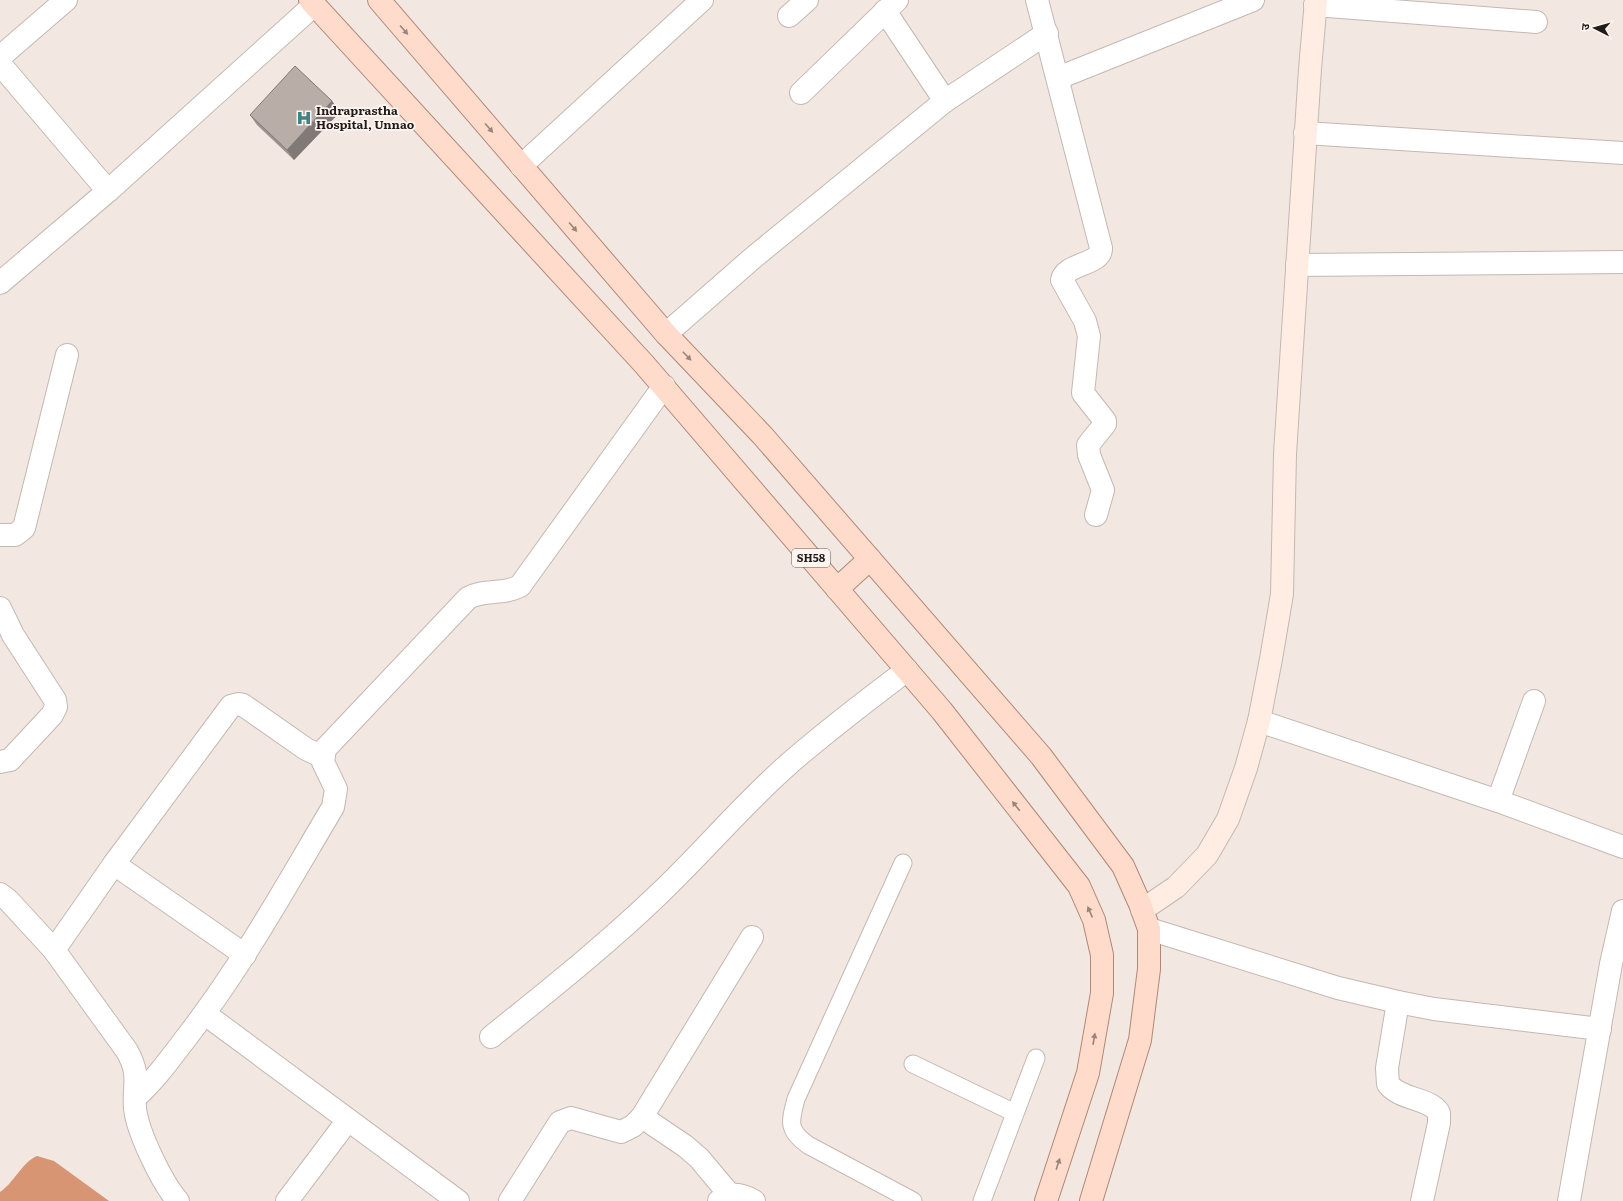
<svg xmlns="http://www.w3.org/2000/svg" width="1623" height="1201" viewBox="0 0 1623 1201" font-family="Literata,'Noto Sans Devanagari',serif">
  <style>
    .water { fill: #d79574 }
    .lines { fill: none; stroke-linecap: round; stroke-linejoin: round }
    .lane-casing { stroke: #c3b8b2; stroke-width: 19 }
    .street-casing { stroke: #c3b8b2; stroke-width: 24 }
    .secondary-casing { stroke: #c3b8b2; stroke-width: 24 }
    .primary-casing { stroke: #b08875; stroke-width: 24 }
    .lane { stroke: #fff; stroke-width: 17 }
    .street { stroke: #fff; stroke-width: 22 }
    .secondary { stroke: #ffede4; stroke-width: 22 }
    .primary { stroke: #fedbca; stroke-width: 22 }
    .wall { fill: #9e9590 }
    .shaded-wall { fill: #817975 }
    .building { fill: #b8ada7; stroke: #817975 }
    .oneway { fill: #9a857a }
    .labels { text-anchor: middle; stroke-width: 3.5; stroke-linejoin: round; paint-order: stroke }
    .shield { fill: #fef5f0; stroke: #625c5a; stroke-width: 1 }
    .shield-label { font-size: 11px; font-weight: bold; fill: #1f1b19 }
    .poi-label { font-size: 12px; font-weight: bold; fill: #1f1b19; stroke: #fef5f0; text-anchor: start }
  </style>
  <rect width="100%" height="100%" fill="#f3e7e1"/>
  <path class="water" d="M37 1156 54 1161 109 1201H0V1192C14 1183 22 1162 37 1156Z"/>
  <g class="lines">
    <g class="lane-casing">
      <g id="lane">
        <path d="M903 863 796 1099C790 1122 787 1130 808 1145L913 1201"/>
        <polyline points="913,1064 1015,1113"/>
        <polyline points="982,1201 1036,1058"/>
      </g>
    </g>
    <g class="street-casing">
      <g id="street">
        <path d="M1037 0 1101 248C1102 265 1065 263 1062 280L1085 321 1089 336 1083 393 1105 421V424L1088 445 1089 455 1103 490 1096 515"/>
        <polyline points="1315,5 1536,22"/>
        <polyline points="885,11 945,101"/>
        <polyline points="789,16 807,0"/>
        <polyline points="0,57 66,0"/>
        <polyline points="0,64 108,191"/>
        <polyline points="1058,78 1253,0"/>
        <polyline points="801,93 897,0"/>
        <polyline points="1305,133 1623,153"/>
        <polyline points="521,166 702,0"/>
        <polyline points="1297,265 1623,262"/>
        <polyline points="0,283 108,191 314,5"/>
        <polyline points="666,334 754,257 945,101 1047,33"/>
        <polyline points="0,535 15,535 24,528 67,355"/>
        <polyline points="0,608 13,635 55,700 56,707 52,715 10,760 0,762"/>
        <polyline points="1259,721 1498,801 1623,847"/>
        <polyline points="1498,801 1534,701"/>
        <polyline points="114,864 245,955"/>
        <path d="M0 894 8 900 54 950 127 1051C141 1076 133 1084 135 1108 137 1131 162 1183 178 1201"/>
        <polyline points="1149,929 1338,988 1398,1002 1434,1009 1600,1029"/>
        <polyline points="54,950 114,864 231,706 239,704 243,705 306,749 323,757"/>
        <path d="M1398 1002 1387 1068 1388 1084C1400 1100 1431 1098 1439 1113V1123L1422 1201"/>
        <polyline points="205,1014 458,1201"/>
        <path d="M491 1037C548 991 606 945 659 894 701 854 739 809 782 770 822 734 865 702 907 670"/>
        <path d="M135 1098C155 1080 170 1059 186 1038 242 966 286 886 333 807L336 789 323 762 325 749 468 598C484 589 503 595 520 586L664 386"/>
        <polyline points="642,1117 685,1146 699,1158 730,1195"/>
        <polyline points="287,1201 348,1120"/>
        <polyline points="510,1201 560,1122 571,1118 621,1132 633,1126 642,1117 752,937"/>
        <path d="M719 1201C730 1192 742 1194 754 1201"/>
        <polyline points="1569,1201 1611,964 1623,911"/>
      </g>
    </g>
    <g class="secondary-casing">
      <polyline id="secondary" points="1142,910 1176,887 1207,855 1228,819 1246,768 1259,721 1271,659 1282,594 1285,454 1310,69 1316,0"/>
    </g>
    <g class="primary-casing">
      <g id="primary">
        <polyline points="310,0 644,364 942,711 1079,886 1094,920 1102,955 1102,993 1088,1073 1046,1201"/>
        <polyline points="379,0 666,334 763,436 1041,756 1123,866 1140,904 1149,929 1149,969 1140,1040 1091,1201"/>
        <polyline points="837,589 870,559"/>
      </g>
    </g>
    <use href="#lane" class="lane"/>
    <use href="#street" class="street"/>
    <use href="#secondary" class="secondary"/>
    <use href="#primary" class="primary"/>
  </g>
  <polygon class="wall" points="332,101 340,112 294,160 257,125 250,115"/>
  <polygon class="shaded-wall" points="332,101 340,112 294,160 287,150"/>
  <polygon class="building" points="295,66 332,101 287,150 250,115"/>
  <defs><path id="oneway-solid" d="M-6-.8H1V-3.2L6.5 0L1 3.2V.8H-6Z"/></defs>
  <g class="oneway">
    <use href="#oneway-solid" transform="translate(404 30) rotate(49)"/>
    <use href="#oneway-solid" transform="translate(489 128) rotate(49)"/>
    <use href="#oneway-solid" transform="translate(573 227) rotate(49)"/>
    <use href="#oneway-solid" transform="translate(687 356) rotate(46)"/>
    <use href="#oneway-solid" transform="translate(1016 806) rotate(-128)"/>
    <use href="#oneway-solid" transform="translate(1090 912) rotate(-114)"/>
    <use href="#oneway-solid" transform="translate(1094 1039) rotate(-80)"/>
    <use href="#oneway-solid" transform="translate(1058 1164) rotate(-72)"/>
  </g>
  <defs>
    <g id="hospital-bare" transform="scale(1.2)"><path d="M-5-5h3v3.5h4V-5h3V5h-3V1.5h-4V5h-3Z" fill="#3c8486" stroke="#fef5f0" stroke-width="2.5" paint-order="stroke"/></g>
  </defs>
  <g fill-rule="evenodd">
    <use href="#hospital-bare" x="304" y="118"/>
  </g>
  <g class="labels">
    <rect class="shield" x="792" y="549" width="38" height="18" rx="3"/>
    <g class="shield-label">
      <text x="811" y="562">SH58</text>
    </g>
    <g class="poi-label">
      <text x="316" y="115">Indraprastha<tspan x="316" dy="14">Hospital, Unnao</tspan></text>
    </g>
  </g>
  <g transform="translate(1595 28) rotate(276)" stroke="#fef5f0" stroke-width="3" paint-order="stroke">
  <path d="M0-3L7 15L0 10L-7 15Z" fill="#1f1b19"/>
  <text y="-6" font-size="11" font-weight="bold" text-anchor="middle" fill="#1f1b19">उ</text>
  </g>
</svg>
